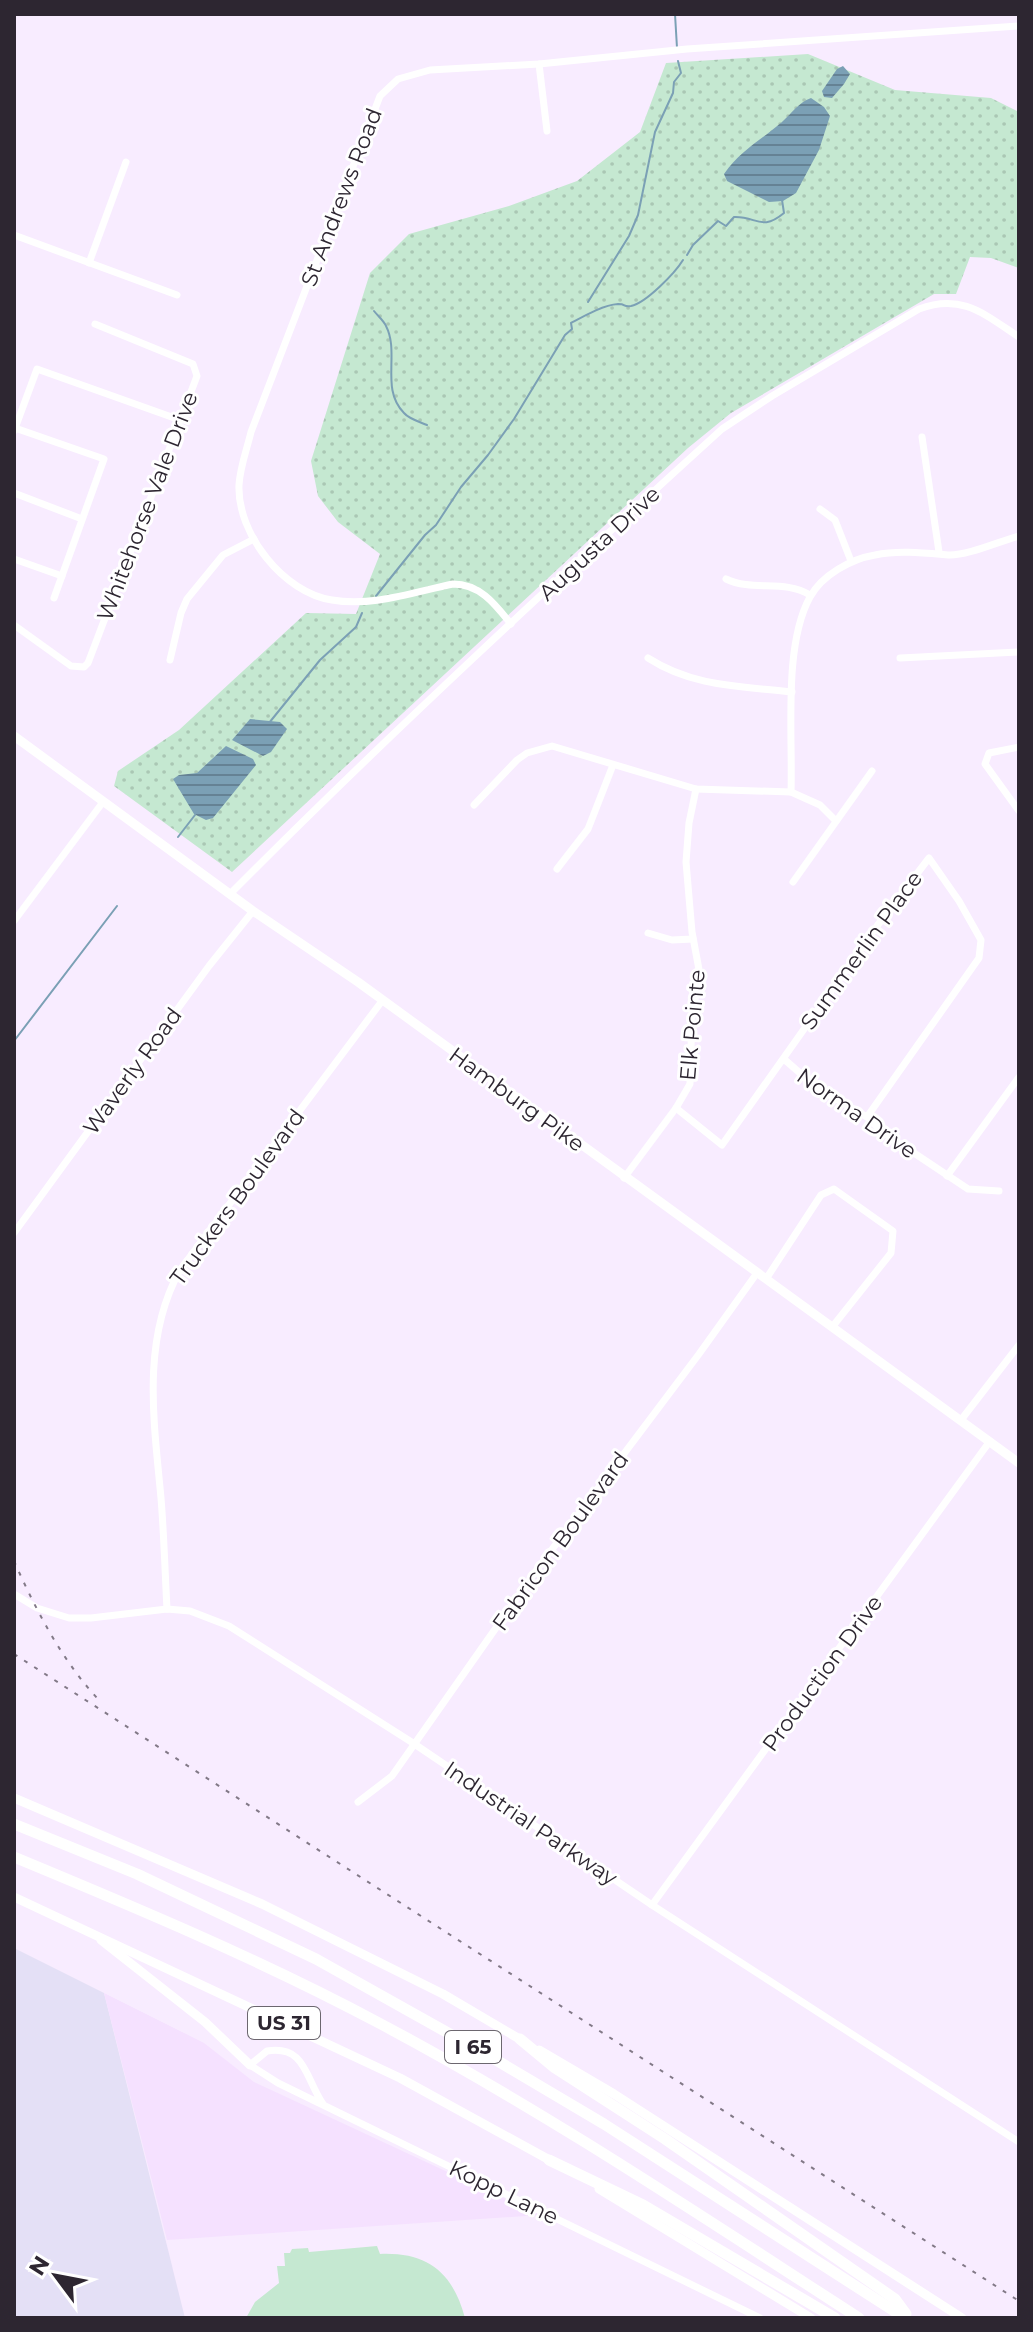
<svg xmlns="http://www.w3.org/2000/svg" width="1033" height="2332" viewBox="0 0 1033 2332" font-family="Montserrat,sans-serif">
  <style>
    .commercial { fill: #e4e0f6 }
    .built { fill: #f5e1ff }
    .grass { fill: url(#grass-dots) }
    .pitch { fill: #c5e8d1 }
    .water { fill: url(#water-rules) }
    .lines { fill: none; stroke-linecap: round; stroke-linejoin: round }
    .stream { stroke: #7ba0b5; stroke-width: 2 }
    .minor { stroke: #fff; stroke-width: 7 }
    .major { stroke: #fff; stroke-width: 9 }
    .highway { stroke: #fff; stroke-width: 11 }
    .rail { stroke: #827987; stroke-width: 2; stroke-dasharray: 4 8; stroke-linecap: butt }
    .labels { text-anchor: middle; stroke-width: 6; stroke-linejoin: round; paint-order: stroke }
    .shield { fill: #fff; stroke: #6c676f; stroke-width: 2 }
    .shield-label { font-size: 20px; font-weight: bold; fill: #2d2631 }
    .street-label { font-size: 22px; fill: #2d2631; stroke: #fff }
  </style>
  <defs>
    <pattern id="grass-dots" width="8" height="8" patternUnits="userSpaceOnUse" patternTransform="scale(2)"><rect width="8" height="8" fill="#c5e8d1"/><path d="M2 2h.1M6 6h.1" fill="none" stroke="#aac7b4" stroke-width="1.8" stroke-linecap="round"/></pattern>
    <pattern id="water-rules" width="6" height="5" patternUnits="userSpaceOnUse" patternTransform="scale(2)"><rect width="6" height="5" fill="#7ba0b5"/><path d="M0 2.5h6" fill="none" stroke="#658294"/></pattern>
  </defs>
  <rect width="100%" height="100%" fill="#f8ecff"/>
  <polygon class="commercial" points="14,1948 104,1993 185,2318 14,2318"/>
  <polygon class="built" points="104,1993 204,2043 254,2082 540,2215 167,2240"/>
  <polygon class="grass" points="808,54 895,90 991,98 1019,112 1019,268 991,258 970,257 956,294 934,294 731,413 688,448 232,872 114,786 118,771 179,730 306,613 356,614 380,554 338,522 318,496 311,461 370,273 409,234 509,206 577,181 640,132 666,63"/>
  <path class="pitch" d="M377 2246 380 2254C428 2252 453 2273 465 2318H246L255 2302 279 2283 277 2266H285L284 2253H290L292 2249 308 2248 309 2252Z"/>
  <g class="water">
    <polygon points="843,66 850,74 844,84 832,98 824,97 822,91 837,69"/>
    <path d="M811 98 824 107 830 116 819 150 796 193 783 201 769 202 727 181 724 174C741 150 760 141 782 122 792 113 798 103 811 98Z"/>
    <polygon points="250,719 280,722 287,729 271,752 263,756 232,740"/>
    <polygon points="226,746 253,759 256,765 213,818 206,820 194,814 173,779 179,775 197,773"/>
  </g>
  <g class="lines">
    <g class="stream">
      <polyline points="675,14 677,48"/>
      <path d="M687 255 693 245 718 221 726 226 734 217C757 216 761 232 784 213L782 200"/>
      <polyline points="588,302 629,236 638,215 655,132 673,93 674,82 681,73 678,61"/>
      <path d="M374 311C378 316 384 321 386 326 400 353 380 389 404 413 409 419 420 422 427 425"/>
      <path d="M376 596 425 535 436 525 461 487 488 455 514 419 565 335 572 329 571 323C584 316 603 305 618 304 627 304 622 307 631 306 646 303 675 273 683 260"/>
      <polyline points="269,723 320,660 356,627 362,613"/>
      <polyline points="178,837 195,815"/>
      <polyline points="14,1041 117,906"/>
    </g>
    <g class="minor">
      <polyline points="539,64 547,131"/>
      <polyline points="14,235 177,295"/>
      <polyline points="89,263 126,162"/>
      <polyline points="15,428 104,459 54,598"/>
      <polyline points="14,431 37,369 180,420"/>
      <polyline points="922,437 939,552"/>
      <polyline points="14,493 82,519"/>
      <polyline points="820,509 835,520 851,561"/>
      <polyline points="14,559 62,576"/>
      <path d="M726 579C753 592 784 579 810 595"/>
      <path d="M511 624C495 604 480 584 453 584 414 592 372 607 332 600 284 593 237 534 239 485 240 467 247 449 251 432L380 96 398 79 430 70 539 64 687 49 1019 26"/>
      <polyline points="14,625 71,666 84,667 88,663 197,376 193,364 95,324"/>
      <path d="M648 658C693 687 740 686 792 692"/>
      <polyline points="900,658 1019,652"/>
      <polyline points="170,660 181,613 187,599 223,555 254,539"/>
      <polyline points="1019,747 989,753 985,764 1019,811"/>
      <path d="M791 792C793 736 783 646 810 597 822 575 851 559 875 555 898 550 925 553 948 555 967 556 1000 541 1019 536"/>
      <polyline points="474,805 517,760 527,753 552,746 696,789 791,792 820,805 836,821"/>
      <polyline points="557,869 588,829 613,765"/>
      <polyline points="793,882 872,771"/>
      <path d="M230 894C389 734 555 581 722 429L772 396 919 309C962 293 984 314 1019 337"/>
      <polyline points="14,921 103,802"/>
      <polyline points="648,933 672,940 693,939"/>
      <polyline points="782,1061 785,1060 816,1087 867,1117 881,1131 968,1189 999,1191"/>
      <polyline points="676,1108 722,1145 877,926 929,858 959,901 981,940 979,958 867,1117"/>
      <polyline points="947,1176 1019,1077"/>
      <polyline points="624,1178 676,1108 690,1084 692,1014 700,975 692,932 686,862 689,823 696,789"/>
      <polyline points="14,1233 209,966 253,911"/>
      <polyline points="766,1279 821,1195 834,1189 893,1231 891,1253 833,1326"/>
      <polyline points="961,1420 1019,1345"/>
      <polyline points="14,1594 37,1608 69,1618 91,1618 167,1609 190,1611 229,1626 413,1743 652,1905 1019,2142"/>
      <path d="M167 1609C165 1572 164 1535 161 1498 154 1422 141 1340 180 1270L382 1001"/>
      <polyline points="358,1802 392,1776 538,1568 699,1354 757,1273"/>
      <polyline points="652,1905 990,1441"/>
      <path d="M323 2104C305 2078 306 2045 267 2051L250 2065 278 2083 760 2318"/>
    </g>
    <g class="major">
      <polyline points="14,736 253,911 358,982 1019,1463"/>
      <polyline points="14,1798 262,1904 443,1994 523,2041"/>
      <polyline points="14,1897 400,2078 555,2163"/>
      <polyline points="101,1940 205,2022 250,2065"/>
      <polyline points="539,2050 614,2094 962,2318"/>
      <polyline points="599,2189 811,2318"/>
    </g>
    <g class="highway">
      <polyline points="14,1824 137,1874 316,1959 491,2057 604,2124 905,2318"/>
      <path d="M14 1857C137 1908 261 1960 379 2023 545 2111 701 2216 859 2318"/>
      <polyline points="520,2039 555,2068 665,2139 895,2299 906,2314"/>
      <polyline points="549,2160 643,2205 835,2318"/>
    </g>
    <g class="rail">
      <path d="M14 1561C36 1610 62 1661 99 1700"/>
      <polyline points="14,1654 1019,2301"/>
    </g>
  </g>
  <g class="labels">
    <g class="shield">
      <rect x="248" y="2007" width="72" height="32" rx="6"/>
      <rect x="445" y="2031" width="56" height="32" rx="6"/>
    </g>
    <g class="shield-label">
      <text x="284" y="2030">US 31</text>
      <text x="473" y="2054">I 65</text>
    </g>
    <g class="street-label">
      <text transform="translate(341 197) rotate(-69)" y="8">St Andrews Road</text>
      <text transform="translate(147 506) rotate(-69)" y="8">Whitehorse Vale Drive</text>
      <text transform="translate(599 543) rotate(-43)" y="8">Augusta Drive</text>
      <text transform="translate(861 950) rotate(-54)" y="8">Summerlin Place</text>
      <text transform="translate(692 1025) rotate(-85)" y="8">Elk Pointe</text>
      <text transform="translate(132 1071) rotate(-54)" y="8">Waverly Road</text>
      <text transform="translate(517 1099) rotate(36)" y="8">Hamburg Pike</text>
      <text transform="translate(857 1113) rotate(35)" y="8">Norma Drive</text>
      <text transform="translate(237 1197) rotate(-54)" y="8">Truckers Boulevard</text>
      <text transform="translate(560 1541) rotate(-54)" y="8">Fabricon Boulevard</text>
      <text transform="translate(822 1673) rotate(-54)" y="8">Production Drive</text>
      <text transform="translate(531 1823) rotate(34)" y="8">Industrial Parkway</text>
      <text transform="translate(504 2192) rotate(26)" y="8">Kopp Lane</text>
    </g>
  </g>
  <rect width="1033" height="2332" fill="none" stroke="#2d2631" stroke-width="32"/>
  <g transform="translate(56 2276) rotate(302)" stroke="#ffffff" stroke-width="6" paint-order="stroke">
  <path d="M0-6L14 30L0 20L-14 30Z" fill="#2d2631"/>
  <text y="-12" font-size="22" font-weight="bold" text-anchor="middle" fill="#2d2631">N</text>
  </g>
</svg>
